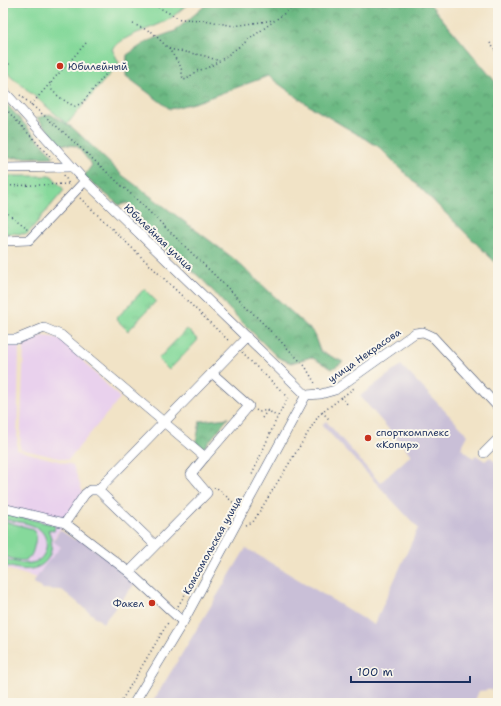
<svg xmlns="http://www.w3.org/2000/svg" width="501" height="706" viewBox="0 0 501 706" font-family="'Shantell Sans',sans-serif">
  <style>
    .built { fill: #e9d1ed }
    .industrial { fill: #c9bfd7 }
    .grass { fill: url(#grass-tufts); stroke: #50847c }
    .forest { fill: url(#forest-crowns); stroke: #447470 }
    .pitch { fill: #86d99b; stroke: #50847c }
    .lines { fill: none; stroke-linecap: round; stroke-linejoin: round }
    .minor-casing { stroke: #3b4a6e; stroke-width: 10 }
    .path { stroke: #3b4a6e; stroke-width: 1.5; stroke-dasharray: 1 3; stroke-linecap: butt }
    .minor { stroke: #fff; stroke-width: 9 }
    .poi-dot { fill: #c8321e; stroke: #fbf7ec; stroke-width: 1.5 }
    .labels { text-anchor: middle; stroke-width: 4; stroke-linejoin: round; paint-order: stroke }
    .poi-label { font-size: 10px; fill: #1b2f5e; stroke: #fbf7ec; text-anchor: start }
    .street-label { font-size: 10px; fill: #1b2f5e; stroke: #fbf7ec }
  </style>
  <defs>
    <pattern id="grass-tufts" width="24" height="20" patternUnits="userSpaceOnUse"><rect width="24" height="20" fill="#86d99b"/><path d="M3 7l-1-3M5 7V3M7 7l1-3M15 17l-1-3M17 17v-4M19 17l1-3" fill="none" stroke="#73bb88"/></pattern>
    <pattern id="forest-crowns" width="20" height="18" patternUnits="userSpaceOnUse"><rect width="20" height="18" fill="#6cb983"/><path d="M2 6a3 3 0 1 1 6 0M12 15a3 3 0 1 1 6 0" fill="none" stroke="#58976e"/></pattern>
  </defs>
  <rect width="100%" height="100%" fill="#fbf7ec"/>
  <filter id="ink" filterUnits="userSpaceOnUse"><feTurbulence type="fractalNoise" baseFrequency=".025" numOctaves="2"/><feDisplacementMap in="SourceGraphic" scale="8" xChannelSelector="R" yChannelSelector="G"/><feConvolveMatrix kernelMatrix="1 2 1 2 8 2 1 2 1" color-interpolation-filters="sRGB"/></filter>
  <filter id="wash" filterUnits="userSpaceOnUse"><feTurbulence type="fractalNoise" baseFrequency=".012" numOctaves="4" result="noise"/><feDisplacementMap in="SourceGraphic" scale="16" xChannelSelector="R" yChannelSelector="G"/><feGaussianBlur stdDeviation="0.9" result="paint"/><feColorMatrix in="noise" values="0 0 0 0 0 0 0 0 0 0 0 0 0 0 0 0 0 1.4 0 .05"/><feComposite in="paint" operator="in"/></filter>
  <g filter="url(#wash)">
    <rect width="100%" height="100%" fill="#f1e3c6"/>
    <g class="built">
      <polygon points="42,336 60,338 120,398 68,460 20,449 24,346 30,340"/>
      <polygon points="3,342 19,345 17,450 73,465 83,493 53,540 61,547 37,578 3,568"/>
    </g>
    <g class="industrial">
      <polygon points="401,365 468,435 461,448 473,458 476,455 485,461 490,457 498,465 498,689 479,691 474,703 152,703 246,548 374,625 418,528 322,425 326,421 380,483 411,455 360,396"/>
      <polygon points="60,530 75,540 80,538 137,581 103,623 62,590 42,589 33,583 45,565 61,547 53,541"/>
    </g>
    <g class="grass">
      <polygon points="3,176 52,176 64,190 27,234 3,233"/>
      <polygon points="144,289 156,301 128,331 116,319"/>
      <polygon points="187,329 198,340 169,370 158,359"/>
    </g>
    <g class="forest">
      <polygon points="208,3 429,3 498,85 498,265 379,147 308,105 268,76 197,102 170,109 126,76 127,55 148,41 175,31"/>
      <polygon points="3,100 54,157 3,158"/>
      <polygon points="50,114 73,128 122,175 233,258 313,332 320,351 343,362 332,369 311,357 291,363 277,357 230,310 203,280 149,235 140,216 128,203 119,205 84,176 92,165 77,146 60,144 37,118"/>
      <polygon points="228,418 204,448 196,443 200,421"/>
    </g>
    <g class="pitch">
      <path d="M3 3H189C181 9 173 18 164 22 146 31 126 34 112 49L119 63 67 124 3 69Z"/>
      <path d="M3 513 55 525 54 531 48 530C56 545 51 566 31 569 22 571 12 567 3 565V559C11 560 22 565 31 563 47 561 52 539 39 529 30 522 14 522 3 519Z"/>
      <path d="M3 521 30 528 35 531C37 537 35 542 34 547 30 567 18 560 3 556Z"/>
    </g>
  </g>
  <g filter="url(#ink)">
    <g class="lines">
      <g class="minor-casing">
        <g id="minor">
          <polyline points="3,90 85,181 306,395"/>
          <polyline points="3,168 72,167"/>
          <polyline points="3,241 29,240 85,181"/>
          <polyline points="3,339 17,339 44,328 61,335 205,457 191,474 207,493 129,572"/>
          <polyline points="306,395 321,394 335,390 415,333 423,332 432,336 498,407"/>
          <polyline points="484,453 498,439"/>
          <polyline points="205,457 249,406 212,373"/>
          <polyline points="98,490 155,545"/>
          <polyline points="3,508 65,523 129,572 183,622"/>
          <polyline points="65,523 85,494 90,490 98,490 247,337"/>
          <polyline points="134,703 183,622 306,395"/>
        </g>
      </g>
      <g class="path">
        <polyline points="494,3 498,7"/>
        <polyline points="158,7 180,19 204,20 234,26 274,20"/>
        <polyline points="133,24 152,32 169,49 181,67 183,79 186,80 196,71 207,68 221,60 293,7 301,3"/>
        <path d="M86 43 52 81C51 84 50 85 51 88 52 93 70 105 75 106L82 103 114 64"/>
        <polyline points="490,43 498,54"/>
        <polyline points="169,49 205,56 219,61"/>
        <polyline points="3,70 10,63"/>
        <polyline points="20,95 61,130 133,196 233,293 305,366 316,385"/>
        <polyline points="31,105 51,82"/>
        <polyline points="3,106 52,159"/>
        <polyline points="64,175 69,184"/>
        <polyline points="3,186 69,184 70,186"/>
        <polyline points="80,198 230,342"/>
        <polyline points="3,208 4,211 26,227 27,230"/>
        <polyline points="242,353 288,397 277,418 251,477"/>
        <polyline points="341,397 348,405"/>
        <polyline points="256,410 259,412 268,410 277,417"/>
        <polyline points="322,412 329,419"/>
        <polyline points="262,418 268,410"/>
        <polyline points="214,488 216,487 237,506"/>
        <polyline points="246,525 253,522 319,415 354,388"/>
        <polyline points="178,606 207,558"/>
        <polyline points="120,703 169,621"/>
      </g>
      <use href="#minor" class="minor"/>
    </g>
  </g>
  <g class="poi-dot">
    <circle cx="60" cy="66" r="4"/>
    <circle cx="368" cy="438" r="4"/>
    <circle cx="152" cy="603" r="4"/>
  </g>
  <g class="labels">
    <g class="poi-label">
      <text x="68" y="70">Юбилейный</text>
      <text x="376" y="436">спорткомплекс<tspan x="376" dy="12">«Копир»</tspan></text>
      <text x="144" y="607" text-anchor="end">Факел</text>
    </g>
    <g class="street-label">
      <text transform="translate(159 237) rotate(44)" y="4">Юбилейная улица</text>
      <text transform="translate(364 355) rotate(-35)" y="4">улица Некрасова</text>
      <text transform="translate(212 545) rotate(-61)" y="4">Комсомольская улица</text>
    </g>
  </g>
  <rect width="501" height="706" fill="none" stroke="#fbf7ec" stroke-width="16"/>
  <path d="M351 676v6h119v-6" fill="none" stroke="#1b2f5e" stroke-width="2"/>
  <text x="357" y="676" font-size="12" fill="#1b2f5e" stroke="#fbf7ec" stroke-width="3" paint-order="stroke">100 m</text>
</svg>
